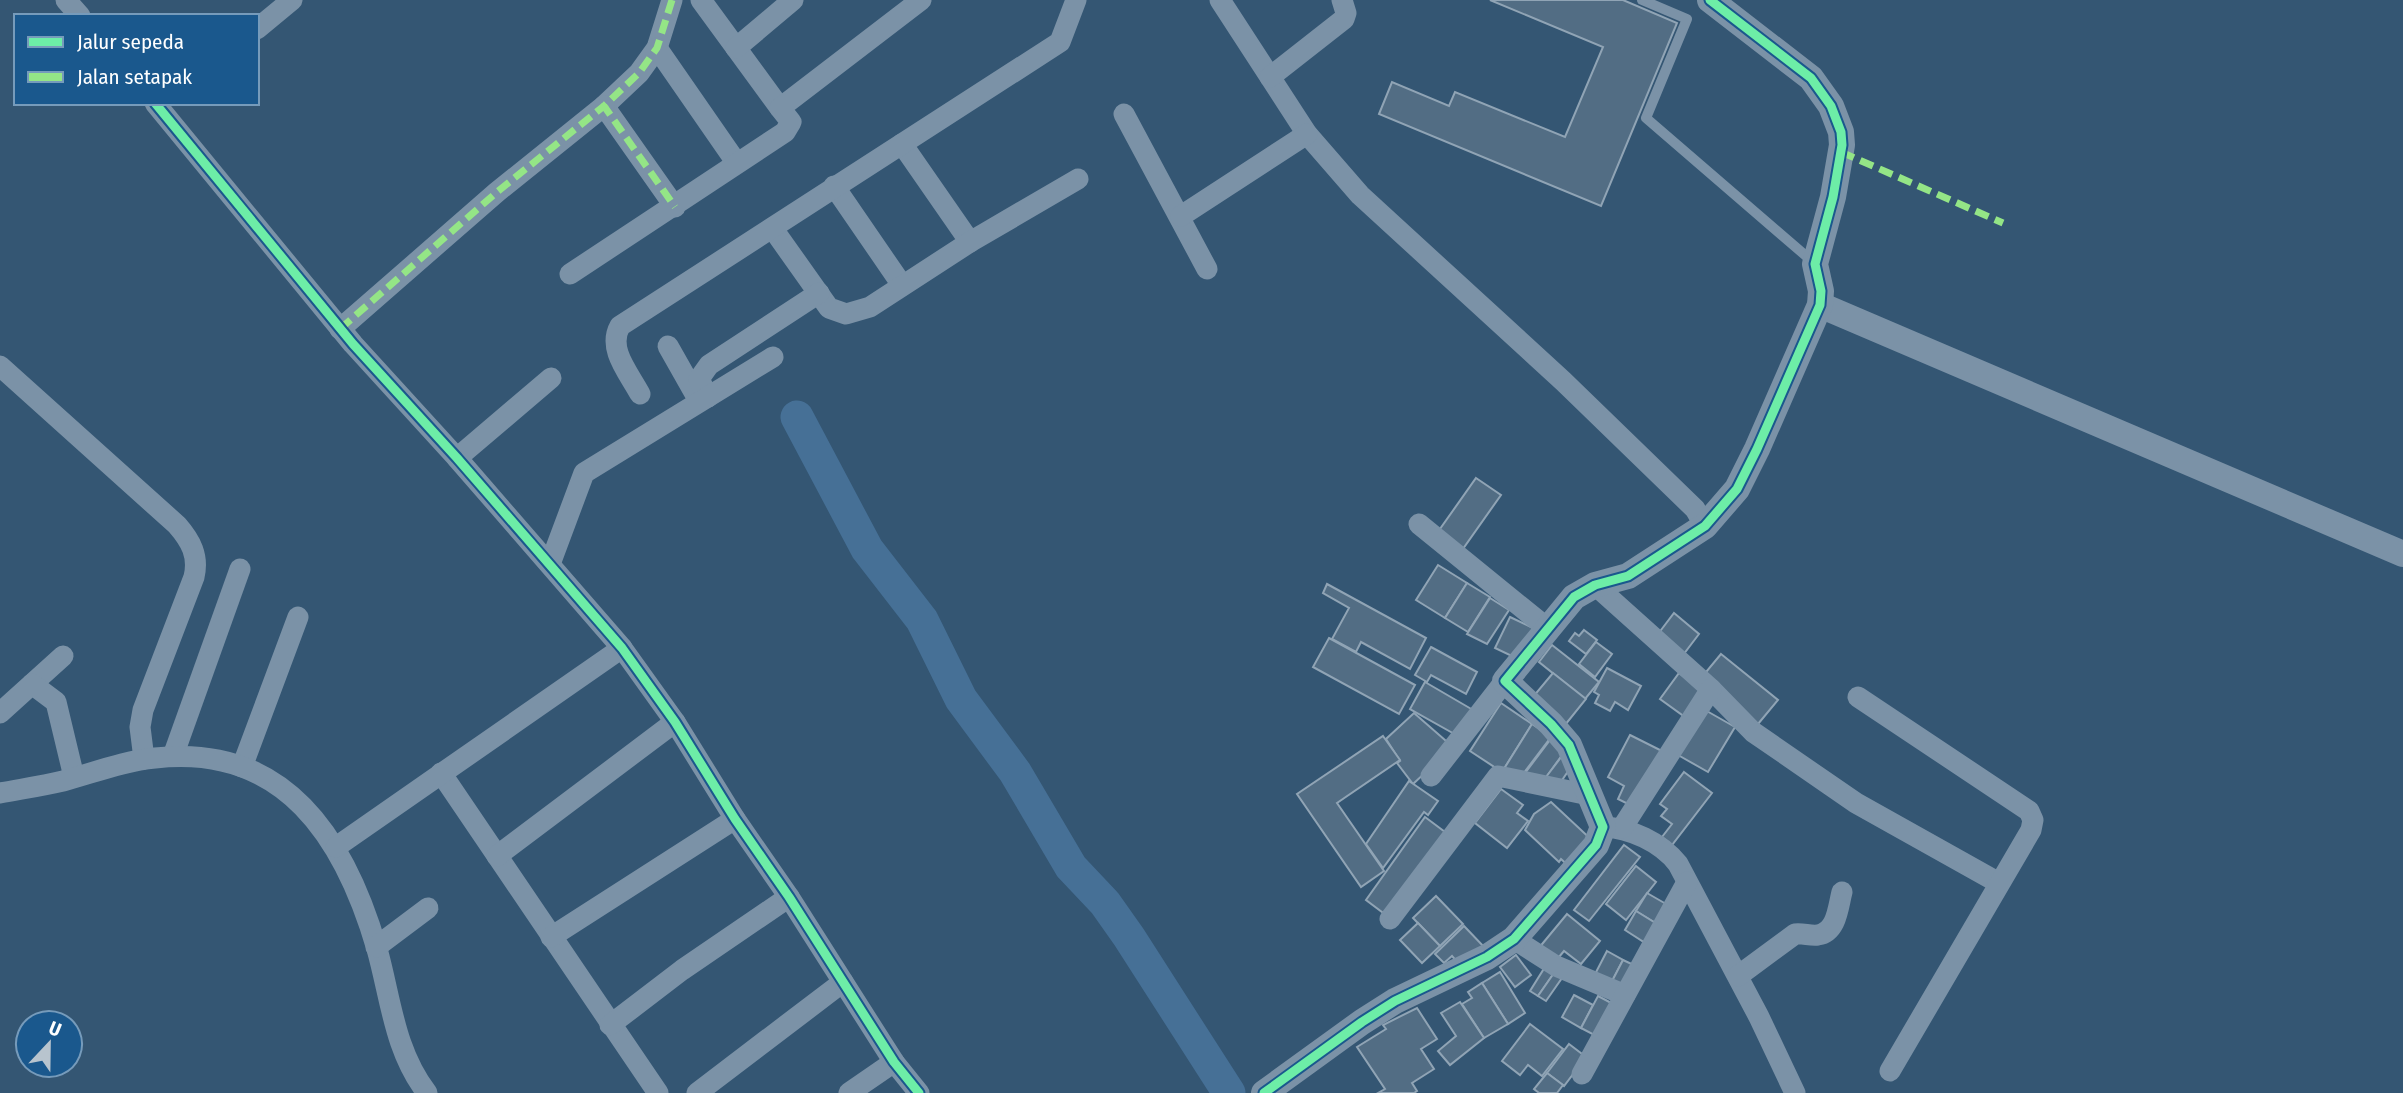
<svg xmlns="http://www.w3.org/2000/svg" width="2403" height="1093" viewBox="0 0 2403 1093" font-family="'Fira Sans Condensed',sans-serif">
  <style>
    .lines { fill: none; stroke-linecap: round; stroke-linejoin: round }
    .river { stroke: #467096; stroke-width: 33 }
    .building { fill: #526d84; stroke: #90a4b5; stroke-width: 2 }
    .service { stroke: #7b92a7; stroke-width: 10 }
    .minor { stroke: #7b92a7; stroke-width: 21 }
    .tertiary { stroke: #7b92a7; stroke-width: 26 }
    .quiet { stroke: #94e586; stroke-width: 7; stroke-dasharray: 14 7; stroke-linecap: butt }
    .cycleway-casing { stroke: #1a588d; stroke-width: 13 }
    .cycleway { stroke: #6deda7; stroke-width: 9 }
  </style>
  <rect width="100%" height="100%" fill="#345673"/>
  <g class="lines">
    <polyline class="river" points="797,417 867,549 922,620 961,699 1015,772 1071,867 1105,903 1129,937 1229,1093"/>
  </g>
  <g class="building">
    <polygon points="1490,0 1623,0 1677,23 1601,206 1379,114 1392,82 1449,106 1455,92 1565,137 1603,47"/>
    <polygon points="1476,478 1501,495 1460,553 1435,536"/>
    <polygon points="1438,565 1467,583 1445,618 1416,600"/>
    <polygon points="1467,583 1490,597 1468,632 1445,618"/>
    <polygon points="1327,584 1426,638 1410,669 1361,642 1356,652 1332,639 1349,608 1323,593"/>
    <polygon points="1490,598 1509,610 1487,644 1467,634"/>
    <polygon points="1674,613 1699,634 1683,655 1658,634"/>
    <polygon points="1510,617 1533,628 1518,659 1495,648"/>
    <polygon points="1584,630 1597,640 1586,654 1569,641 1575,633 1579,636"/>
    <polygon points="1329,638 1415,685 1399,714 1313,667"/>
    <polygon points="1596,642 1612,654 1595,677 1579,664"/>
    <polygon points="1552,645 1599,682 1585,699 1539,662"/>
    <polygon points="1431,647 1477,672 1466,694 1431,675 1427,682 1415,675"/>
    <polygon points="1721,654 1778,700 1758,724 1701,678"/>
    <polygon points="1607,668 1641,686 1628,710 1615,702 1610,711 1595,703 1599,695 1594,692"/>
    <polygon points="1553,673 1586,699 1565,725 1532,698"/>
    <polygon points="1679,673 1704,692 1685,717 1660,699"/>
    <polygon points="1425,682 1473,710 1458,736 1410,709"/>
    <polygon points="1501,703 1532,724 1502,772 1470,751"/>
    <polygon points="1705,710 1735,727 1708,772 1678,755"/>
    <polygon points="1414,713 1453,747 1413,784 1397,763 1400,761 1386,739"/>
    <polygon points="1532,724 1551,737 1520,778 1502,772"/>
    <polygon points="1630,735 1662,751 1636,808 1618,799 1624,786 1608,777"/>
    <polygon points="1383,736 1400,760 1337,803 1384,871 1361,887 1297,794"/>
    <polygon points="1550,740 1565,751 1542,783 1522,777"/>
    <polygon points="1562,756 1573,764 1558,786 1546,777"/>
    <polygon points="1684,772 1712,793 1672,845 1662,837 1672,824 1661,816 1667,809 1660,804"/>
    <polygon points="1409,781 1438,801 1428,815 1424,812 1383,868 1366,844"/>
    <polygon points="1501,789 1523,805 1517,813 1528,821 1507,848 1475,823"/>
    <polygon points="1551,802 1595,843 1571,868 1561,859 1559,862 1525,830 1534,814"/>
    <polygon points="1425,817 1449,835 1390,918 1366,900"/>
    <polygon points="1624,845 1640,857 1589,921 1574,910"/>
    <polygon points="1636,866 1656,882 1626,920 1606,904"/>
    <polygon points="1647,893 1673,908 1662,927 1636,911"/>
    <polygon points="1436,896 1463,924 1440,946 1413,918"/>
    <polygon points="1636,911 1662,927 1650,946 1625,930"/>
    <polygon points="1567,914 1600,941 1581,964 1564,951 1554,963 1538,949"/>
    <polygon points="1418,923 1440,946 1422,963 1400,940"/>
    <polygon points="1464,926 1486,949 1459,964 1452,956 1444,963 1435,954"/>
    <polygon points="1607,951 1623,960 1610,985 1594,976"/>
    <polygon points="1516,955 1531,975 1515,987 1500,967"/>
    <polygon points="1623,960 1638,967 1624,992 1610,985"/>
    <polygon points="1545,967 1554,973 1538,996 1530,991"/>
    <polygon points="1500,972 1525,1013 1508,1024 1482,983"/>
    <polygon points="1554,973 1562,978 1546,1001 1538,996"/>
    <polygon points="1482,983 1508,1024 1484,1038 1462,1004 1472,998 1468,992"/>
    <polygon points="1574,995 1593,1005 1581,1028 1562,1017"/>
    <polygon points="1598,996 1617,1006 1600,1038 1581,1028"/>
    <polygon points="1460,1002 1484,1038 1450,1065 1438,1051 1456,1036 1441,1013"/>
    <polygon points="1417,1008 1437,1039 1421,1049 1434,1069 1412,1083 1417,1091 1414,1093 1378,1093 1385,1089 1357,1047 1386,1029 1383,1025"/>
    <polygon points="1530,1024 1563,1049 1542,1076 1528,1065 1520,1075 1502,1061"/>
    <polygon points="1569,1044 1586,1057 1564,1086 1547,1073"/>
    <polygon points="1547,1073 1563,1085 1557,1093 1539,1093 1534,1089"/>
  </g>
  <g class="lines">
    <polyline class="service" points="1642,0 1687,19 1646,118 1813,262"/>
    <g class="minor">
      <polyline points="66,0 80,16"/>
      <polyline points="672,0 657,48 639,73 604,106 675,207"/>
      <polyline points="701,0 780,108"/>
      <polyline points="1220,0 1307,134 1360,195 1563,381 1695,509 1705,526"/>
      <polyline points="257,29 292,0"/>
      <polyline points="657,48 736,162"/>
      <polyline points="736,48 793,0"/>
      <polyline points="1270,77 1344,19 1346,13 1342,0"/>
      <polyline points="155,103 353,344 457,458 622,648 675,722 735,819 789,897 894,1062 919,1093"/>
      <polyline points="1124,114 1207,269"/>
      <polyline points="902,144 970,242"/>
      <polyline points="834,186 902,285"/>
      <polyline points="1181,216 1307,134"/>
      <polyline points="773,229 829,308 846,314 870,307 970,242 1078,179"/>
      <polyline points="570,274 785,132 791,122 780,108 921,0"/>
      <polyline points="340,329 497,192 604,106"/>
      <polyline points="668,346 698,399"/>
      <path d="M0 366 177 525C191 541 199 556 194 577L143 710 140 727 144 759"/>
      <path d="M640 394C629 373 607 349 620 326L1060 42 1076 0"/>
      <polyline points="708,397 699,379 709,365 819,293"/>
      <polyline points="457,458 551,378"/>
      <polyline points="1419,524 1547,628"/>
      <polyline points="550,564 584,473 773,357"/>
      <polyline points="1595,585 1711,689 1753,732 1856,803 1999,883"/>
      <polyline points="32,684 63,656"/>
      <polyline points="1858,697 2029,811 2033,820 2031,830 1890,1071"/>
      <polyline points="0,713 32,684 56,702 74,777"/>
      <polyline points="173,756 240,569"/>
      <polyline points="242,767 298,617"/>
      <polyline points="441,773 658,1093"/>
      <polyline points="1431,776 1505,681"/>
      <path d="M0 793C21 789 42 786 63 781 93 773 124 761 155 758 285 743 345 839 377 949 391 999 394 1050 427 1093"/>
      <path d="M1603 827C1630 828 1661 842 1678 864L1759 1017 1795 1093"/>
      <polyline points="1622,828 1711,689"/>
      <polyline points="336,847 622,648"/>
      <polyline points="497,856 675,722"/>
      <polyline points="1390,919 1498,776 1589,795"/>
      <polyline points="551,937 735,819"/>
      <polyline points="1514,939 1556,966 1625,995"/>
      <polyline points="376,947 428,908"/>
      <path d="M1738 976 1795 934C1803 933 1810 936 1818 935 1837 932 1838 907 1842 892"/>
      <polyline points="610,1025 682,970 789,897"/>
      <polyline points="1582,1074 1687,882"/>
      <polyline points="697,1093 843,982"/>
      <polyline points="849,1093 894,1062"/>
    </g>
    <g class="tertiary">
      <polyline points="1820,305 2403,554"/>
      <polyline points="1264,1093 1362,1022 1395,1001 1487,957 1514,939 1596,845 1603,827 1569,745 1551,724 1505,681 1574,597 1595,585 1628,576 1705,526 1737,489 1757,449 1820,305 1821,291 1815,264 1833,197 1842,145 1841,132 1831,106 1811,78 1710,0"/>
    </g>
    <g class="quiet">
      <polyline points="672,0 657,48 639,73 604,106 675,207"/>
      <polyline points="1841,152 2003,223"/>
      <polyline points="340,329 497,192 604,106"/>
    </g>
    <g class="cycleway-casing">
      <g id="cycleway">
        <polyline points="155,103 353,344 457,458 622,648 675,722 735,819 789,897 894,1062 919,1093"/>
        <polyline points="1264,1093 1362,1022 1395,1001 1487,957 1514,939 1596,845 1603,827 1569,745 1551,724 1505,681 1574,597 1595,585 1628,576 1705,526 1737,489 1757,449 1820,305 1821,291 1815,264 1833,197 1842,145 1841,132 1831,106 1811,78 1710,0"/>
      </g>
    </g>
    <use href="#cycleway" class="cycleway"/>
  </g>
  <rect x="14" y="14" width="245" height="91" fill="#1a588d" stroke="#769bbb" stroke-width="2"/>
  <rect x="28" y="37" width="35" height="10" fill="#6deda7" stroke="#769bbb" stroke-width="2"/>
  <text x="77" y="49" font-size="21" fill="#ffffff">Jalur sepeda</text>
  <rect x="28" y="72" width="35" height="10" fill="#94e586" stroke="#769bbb" stroke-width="2"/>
  <text x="77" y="84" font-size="21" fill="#ffffff">Jalan setapak</text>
  <g transform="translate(49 1044) rotate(22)"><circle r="33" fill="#1a588d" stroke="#769bbb" stroke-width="2"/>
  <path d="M0-5L12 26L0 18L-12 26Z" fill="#b8c4ce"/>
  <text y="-10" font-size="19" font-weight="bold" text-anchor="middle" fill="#ffffff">U</text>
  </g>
</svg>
